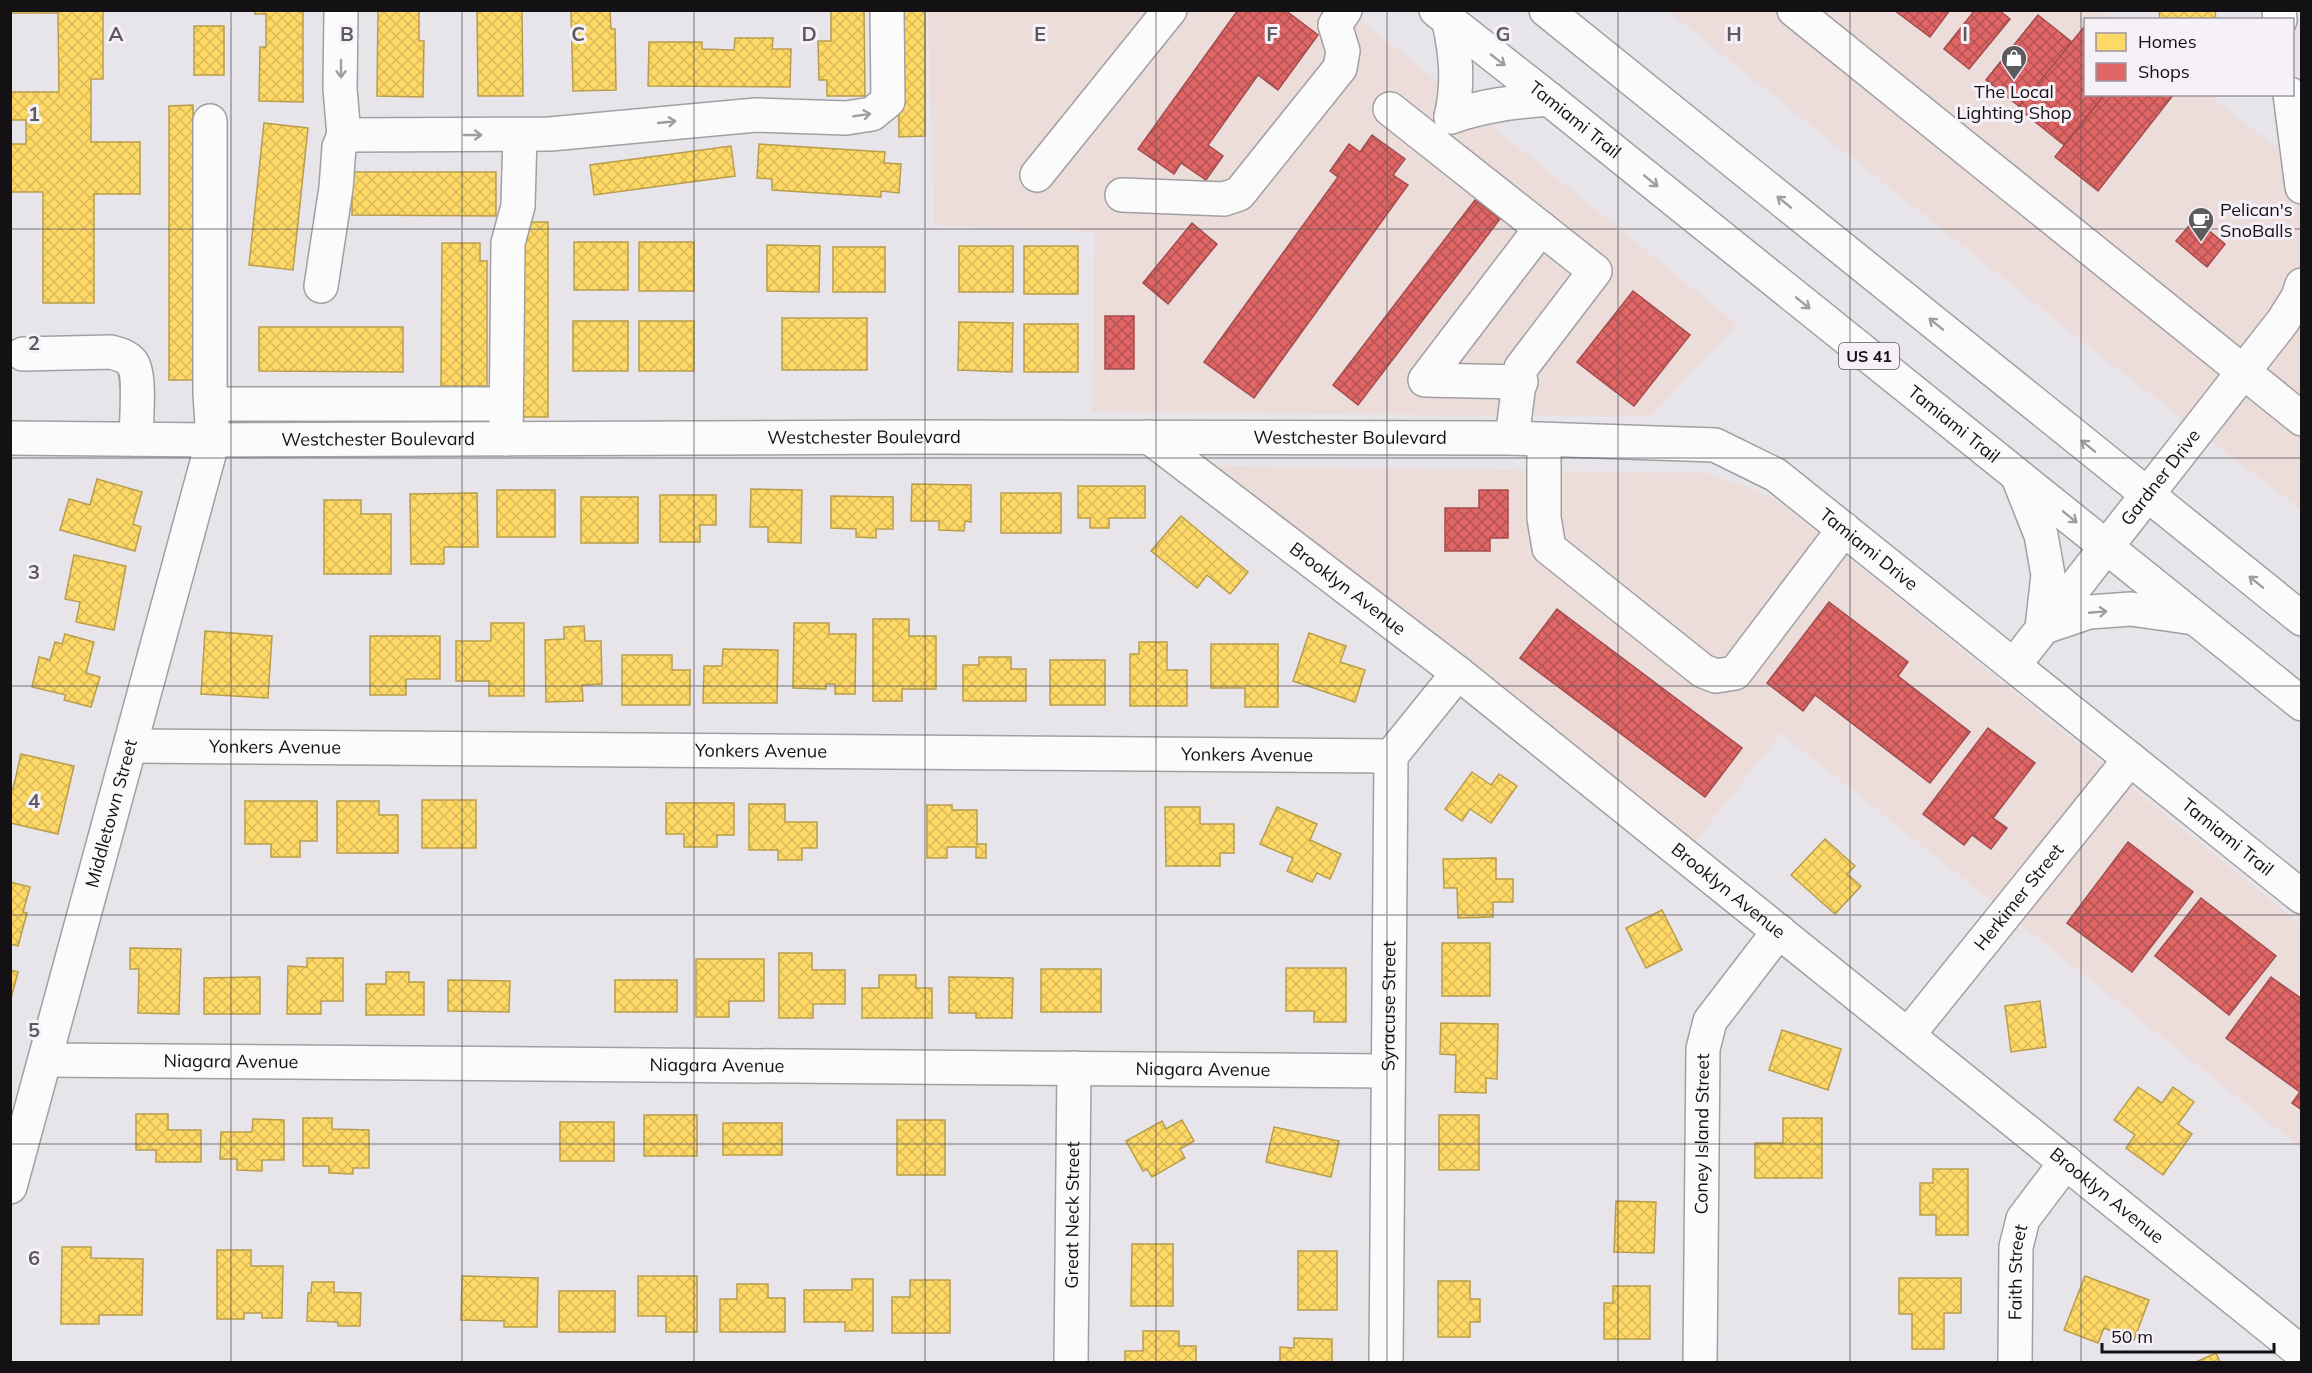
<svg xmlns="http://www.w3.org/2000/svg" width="2312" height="1373" viewBox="0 0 2312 1373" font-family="Mulish,sans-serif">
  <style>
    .commercial { fill: #ecdddb }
    .homes { fill: url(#homes-cross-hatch); stroke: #b89d4d; stroke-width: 1.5 }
    .shops { fill: url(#shops-cross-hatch); stroke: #a24c4d; stroke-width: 1.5 }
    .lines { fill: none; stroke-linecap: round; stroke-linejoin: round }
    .minor-casing { stroke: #a09fa2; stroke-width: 36 }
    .major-casing { stroke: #a09fa2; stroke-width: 36 }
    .minor { stroke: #fcfbfc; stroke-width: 33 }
    .major { stroke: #fcfbfc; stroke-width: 33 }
    .oneway { stroke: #9f9d9f }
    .grid { fill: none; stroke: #5e5b5f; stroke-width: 1.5; stroke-opacity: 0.55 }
    .labels { text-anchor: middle; stroke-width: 6; stroke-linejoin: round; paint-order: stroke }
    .shield { fill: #f6f1f8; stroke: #575458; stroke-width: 1.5 }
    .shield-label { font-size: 16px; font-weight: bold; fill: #131114 }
    .poi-label { font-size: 18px; fill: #131114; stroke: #f6f1f8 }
    .street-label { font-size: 18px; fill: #131114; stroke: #f6f1f8 }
    .grid-label { font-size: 20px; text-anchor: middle; font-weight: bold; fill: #5e5b5f; stroke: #f6f1f8; stroke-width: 6; stroke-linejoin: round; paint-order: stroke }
  </style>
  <defs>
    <pattern id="homes-cross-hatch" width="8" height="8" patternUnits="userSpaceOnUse" patternTransform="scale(1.5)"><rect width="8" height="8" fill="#ffd966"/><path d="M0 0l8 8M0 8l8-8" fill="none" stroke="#dab958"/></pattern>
    <pattern id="shops-cross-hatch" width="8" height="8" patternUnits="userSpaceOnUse" patternTransform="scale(1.5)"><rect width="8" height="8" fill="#e06666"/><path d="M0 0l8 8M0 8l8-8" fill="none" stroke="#b45353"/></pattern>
  </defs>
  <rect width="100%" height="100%" fill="#e8e5ea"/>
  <g class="commercial">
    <polygon points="928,11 1350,11 1737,324 1650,417 1092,412 1095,232 934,225"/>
    <polygon points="1668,11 2102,11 2114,19 2086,20 2086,94 2209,95 2274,146 2301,146 2301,510 2107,361"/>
    <polygon points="1171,465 1706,473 1743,485 1781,503 2301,925 2301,1148 1781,733 1674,868"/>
  </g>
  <g class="homes">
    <polygon points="10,10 103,10 103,79 91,79 91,142 140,142 140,194 94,194 94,303 43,303 43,192 10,192 10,144 26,144 26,120 10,120 10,92 59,92 58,13 10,13"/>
    <polygon points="255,10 303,10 303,102 259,101 260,47 266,47 266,14 255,14"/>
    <polygon points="378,10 419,10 419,41 424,41 423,97 377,96"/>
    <polygon points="477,10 522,10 523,96 478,96"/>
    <polygon points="571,10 610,10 611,29 615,29 616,90 573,91"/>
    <polygon points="831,10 864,10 865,96 827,96 827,80 819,80 818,41 831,41"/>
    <polygon points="898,10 925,10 925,136 899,137"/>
    <polygon points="2159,10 2215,10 2216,20 2160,20"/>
    <rect x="194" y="26" width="30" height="49"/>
    <polygon points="735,38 773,38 772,49 791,49 790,87 648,86 649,42 702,42 702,49 734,50"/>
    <polygon points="193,105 194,380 169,380 169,106"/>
    <polygon points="264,123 308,128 293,270 249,265"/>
    <polygon points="759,144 885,152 884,163 901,164 899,193 881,191 881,197 772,190 772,179 757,178"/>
    <polygon points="731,146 735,176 594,195 590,165"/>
    <polygon points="352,172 496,172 496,216 352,215"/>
    <rect x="522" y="222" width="26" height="195"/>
    <rect x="574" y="242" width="54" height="48"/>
    <rect x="639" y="242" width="55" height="49"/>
    <polygon points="442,243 480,243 480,261 487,261 487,386 441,386"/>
    <polygon points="767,245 820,246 819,292 767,291"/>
    <rect x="959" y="246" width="54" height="46"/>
    <rect x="1024" y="246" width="54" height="48"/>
    <rect x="833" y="247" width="52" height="45"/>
    <rect x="782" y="318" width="85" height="52"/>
    <rect x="573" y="321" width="55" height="50"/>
    <rect x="639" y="321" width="55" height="50"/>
    <polygon points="959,322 1013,323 1012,372 958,370"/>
    <rect x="1024" y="324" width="54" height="48"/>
    <polygon points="259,327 403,327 403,372 259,371"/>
    <polygon points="97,479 142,492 133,524 141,527 135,551 60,530 69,499 90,505"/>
    <polygon points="912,484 971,485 971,522 965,521 964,531 939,530 939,521 911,521"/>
    <polygon points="1078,486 1145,486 1145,518 1109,518 1109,528 1090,528 1090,518 1078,518"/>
    <polygon points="751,489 802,490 801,543 768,542 768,527 750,527"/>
    <rect x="497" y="490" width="58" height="47"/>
    <polygon points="477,493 478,547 444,547 444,564 411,564 410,494"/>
    <rect x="1001" y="493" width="60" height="40"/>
    <polygon points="660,495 716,495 716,525 700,525 700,542 660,542"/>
    <polygon points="831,496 893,497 893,529 876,529 876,538 856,537 856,529 831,528"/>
    <rect x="581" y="497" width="57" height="46"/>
    <polygon points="324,500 361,500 361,514 391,514 391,574 324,574"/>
    <polygon points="1181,516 1248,572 1230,594 1207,575 1197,588 1151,551"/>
    <polygon points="74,555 126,566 114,630 76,622 80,602 65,599"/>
    <polygon points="873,619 909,619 909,636 936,636 936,689 902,689 902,701 873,701"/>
    <polygon points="491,623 524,623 524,696 489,696 489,681 456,681 456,641 491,641"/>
    <polygon points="794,623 829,623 829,634 856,634 855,694 835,694 835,684 826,684 826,689 793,688"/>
    <polygon points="584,626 585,641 601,641 602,684 582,685 583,701 546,702 545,640 564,639 564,627"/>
    <polygon points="205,631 272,636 268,698 201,694"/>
    <polygon points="1309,633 1346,646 1340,662 1365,670 1355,702 1293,681"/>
    <polygon points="65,634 94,642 86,673 100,677 91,707 64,700 66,695 32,687 39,657 50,660 55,642 62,644"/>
    <polygon points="370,636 440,636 440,679 406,679 406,695 370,695"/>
    <polygon points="1139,642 1167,642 1167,670 1187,670 1187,706 1130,706 1130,654 1139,654"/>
    <polygon points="1211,644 1278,644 1278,707 1245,707 1245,688 1211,688"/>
    <polygon points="723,649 778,650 777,703 703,703 704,666 722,666"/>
    <polygon points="622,655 672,655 672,670 690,670 690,705 622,705"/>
    <polygon points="979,657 1011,657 1011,669 1026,669 1026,701 963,701 963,665 979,665"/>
    <rect x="1050" y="660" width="55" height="45"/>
    <polygon points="21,754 74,766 58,834 10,823 10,788 13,789"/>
    <polygon points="1472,772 1491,785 1499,774 1517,786 1491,823 1470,809 1462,821 1445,809"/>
    <rect x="422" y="800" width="54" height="48"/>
    <polygon points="245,801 317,801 317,841 300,841 300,857 271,857 271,844 245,844"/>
    <polygon points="337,801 379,801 379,815 398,815 398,853 337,853"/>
    <polygon points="666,803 734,803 734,835 717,835 717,847 684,847 684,834 666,834"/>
    <polygon points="749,804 785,804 785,822 817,822 817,848 802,848 802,860 778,860 778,850 749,850"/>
    <polygon points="927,805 952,805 952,810 977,810 977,844 986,844 986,858 976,858 976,847 947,847 947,858 927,858"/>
    <polygon points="1165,807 1200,807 1200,824 1234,824 1234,853 1220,853 1220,866 1166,866"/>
    <polygon points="1277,807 1317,824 1310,840 1341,854 1330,879 1317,873 1312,882 1287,871 1293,858 1260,844"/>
    <polygon points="1825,839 1855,866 1847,874 1861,886 1835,914 1791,875"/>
    <polygon points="1496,858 1496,879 1513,879 1513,902 1493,902 1493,917 1458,918 1457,888 1444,888 1443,859"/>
    <polygon points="10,882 30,887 23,912 27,913 18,946 10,944"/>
    <polygon points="1662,910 1682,950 1646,968 1626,928"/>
    <rect x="1442" y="943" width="48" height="53"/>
    <polygon points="130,948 181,949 179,1014 138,1013 139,969 130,969"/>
    <polygon points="779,953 812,953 812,970 845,970 845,1004 813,1004 813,1018 779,1018"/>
    <polygon points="307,958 343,958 343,1001 321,1001 321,1014 287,1014 288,966 307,967"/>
    <polygon points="696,959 764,959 764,1001 729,1001 729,1017 696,1017"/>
    <polygon points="1286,968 1346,968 1346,1022 1314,1022 1314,1011 1286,1011"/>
    <rect x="1041" y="969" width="60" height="43"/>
    <polygon points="10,970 18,972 10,1002"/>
    <polygon points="386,972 409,972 409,982 424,982 424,1015 366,1015 366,984 386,984"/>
    <polygon points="879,975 916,975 916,988 932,988 932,1018 862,1018 862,988 879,988"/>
    <polygon points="260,977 260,1014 204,1014 204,978"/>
    <polygon points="949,977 1013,978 1012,1018 976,1018 976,1013 949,1013"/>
    <polygon points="448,980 510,981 509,1012 448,1011"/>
    <rect x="615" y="980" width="62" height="32"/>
    <polygon points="2040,1001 2046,1047 2011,1052 2005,1006"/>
    <polygon points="1441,1023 1498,1024 1497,1079 1486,1078 1486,1093 1455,1092 1456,1055 1440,1054"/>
    <polygon points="1782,1030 1841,1049 1828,1090 1769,1070"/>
    <polygon points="2138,1087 2162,1103 2173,1087 2194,1102 2178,1124 2192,1134 2163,1175 2126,1148 2135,1135 2114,1120"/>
    <polygon points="136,1114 168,1114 168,1130 201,1130 201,1162 156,1162 156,1150 136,1150"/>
    <rect x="644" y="1115" width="53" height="41"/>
    <rect x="1439" y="1115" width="40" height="55"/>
    <polygon points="303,1118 332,1118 332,1129 369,1130 369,1168 353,1168 353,1174 329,1173 329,1166 303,1166"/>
    <polygon points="1783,1118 1822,1118 1822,1178 1755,1178 1755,1143 1783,1143"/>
    <polygon points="253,1119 284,1120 284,1160 262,1160 262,1171 237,1170 237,1159 220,1159 221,1132 252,1132"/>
    <rect x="897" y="1120" width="48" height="55"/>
    <polygon points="1182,1120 1194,1141 1180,1149 1185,1158 1152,1177 1147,1169 1143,1171 1126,1141 1162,1121 1166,1129"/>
    <rect x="560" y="1122" width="54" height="39"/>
    <rect x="723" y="1123" width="59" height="32"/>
    <polygon points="1274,1127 1339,1141 1331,1177 1266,1162"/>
    <polygon points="1933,1169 1968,1169 1968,1235 1936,1235 1936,1215 1920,1215 1920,1183 1933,1183"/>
    <polygon points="1616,1201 1656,1202 1654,1253 1614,1252"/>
    <polygon points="1132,1244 1173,1244 1173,1306 1131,1306"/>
    <polygon points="62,1247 91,1247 91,1258 143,1259 142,1315 99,1315 99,1324 61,1324"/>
    <polygon points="217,1250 251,1250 251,1266 283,1266 282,1318 262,1318 262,1313 244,1313 244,1319 217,1319"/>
    <rect x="1298" y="1251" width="39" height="59"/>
    <polygon points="462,1276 538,1278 537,1327 504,1327 504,1321 461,1320"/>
    <polygon points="638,1276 697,1276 697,1332 666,1332 666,1316 638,1316"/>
    <polygon points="2085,1276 2149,1300 2134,1340 2104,1328 2098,1343 2064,1330"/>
    <polygon points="1899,1278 1961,1278 1961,1313 1944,1313 1944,1349 1912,1349 1912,1314 1899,1314"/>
    <polygon points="852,1279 873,1279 873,1331 845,1331 845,1322 804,1322 804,1290 852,1290"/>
    <polygon points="910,1280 950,1280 950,1333 892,1333 892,1297 910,1297"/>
    <polygon points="1438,1281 1470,1281 1470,1299 1480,1299 1480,1322 1470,1322 1470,1337 1438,1337"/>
    <polygon points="312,1282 334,1282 334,1292 361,1293 360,1326 338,1326 338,1322 307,1321 308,1293 311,1293"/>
    <polygon points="737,1284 768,1284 768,1298 785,1298 785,1332 720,1332 720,1299 737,1299"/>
    <polygon points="1613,1286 1650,1286 1650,1339 1604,1339 1604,1303 1613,1303"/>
    <rect x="559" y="1291" width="56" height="41"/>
    <polygon points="1143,1331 1179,1331 1179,1346 1196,1346 1196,1362 1125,1362 1125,1351 1143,1351"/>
    <polygon points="1294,1338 1332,1339 1332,1362 1280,1362 1280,1347 1294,1348"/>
    <polygon points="2216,1353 2220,1362 2196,1362"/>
  </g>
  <g class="shops">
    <polygon points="1238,10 1285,10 1318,35 1278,90 1258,75 1208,145 1223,156 1206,180 1181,163 1174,174 1138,149"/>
    <polygon points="1894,10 1950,10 1930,37"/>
    <polygon points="1975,10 1999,10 2010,19 1969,69 1944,49"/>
    <polygon points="2038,15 2072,42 2020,107 1986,80"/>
    <polygon points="2084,27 2086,94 2105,94 2064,145 2018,108"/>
    <polygon points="2105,94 2174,94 2098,191 2055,157"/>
    <polygon points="1372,135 1405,159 1393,175 1408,185 1254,398 1204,362 1338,177 1330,171 1349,144 1360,152"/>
    <polygon points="1475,200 1500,219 1358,405 1333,385"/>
    <polygon points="2195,219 2225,244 2207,267 2176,241"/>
    <polygon points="1192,223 1217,244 1168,304 1143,283"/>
    <polygon points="1633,291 1690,335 1634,406 1577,362"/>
    <rect x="1105" y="316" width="29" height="53"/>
    <polygon points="1479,490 1508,490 1508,538 1490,538 1490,551 1445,551 1445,508 1479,508"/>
    <polygon points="1829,602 1908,662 1898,676 1970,732 1930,783 1815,695 1803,711 1767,683"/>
    <polygon points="1557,609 1742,748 1705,797 1520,658"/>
    <polygon points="1988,728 2035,763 1993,818 2007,828 1991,849 1972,835 1964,845 1923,814"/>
    <polygon points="2128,842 2193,892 2132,972 2067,923"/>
    <polygon points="2201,898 2276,956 2229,1015 2155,956"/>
    <polygon points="2271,977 2302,999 2302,1110 2292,1103 2300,1092 2226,1038"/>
  </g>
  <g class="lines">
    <g class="minor-casing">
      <g id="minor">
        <polyline points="341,10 340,89 344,135 550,134 756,115 846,118 872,114 888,101 887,10"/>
        <polyline points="1794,10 2302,419"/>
        <polyline points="2279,10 2280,20"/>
        <polyline points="2290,94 2302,187"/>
        <polyline points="1390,109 1595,271 1521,368 1512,438"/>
        <polyline points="1037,175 1170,10"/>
        <polyline points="1122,195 1224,199 1239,194 1340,68 1343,51 1335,25 1345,10"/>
        <polyline points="321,286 336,188 339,147 344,135"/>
        <path d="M23 354 111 352C118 354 127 356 132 363 141 374 136 423 136 439"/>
        <polyline points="1521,382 1425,380 1541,228"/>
        <polyline points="211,404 506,404"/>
        <path id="s1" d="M1149 437 1458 673 2302 1353"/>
        <path id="s2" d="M10 438 213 440 921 437 1512 438 1715 445 1776 475 2302 897"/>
        <polyline points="506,439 508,243 518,206 520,135"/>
        <polyline points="1544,440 1544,518 1549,548 1703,671 1716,676 1735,673 1844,529"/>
        <path id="s3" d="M2014 665 2283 321 2298 297 2302 285"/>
        <path id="s4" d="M131 746 1391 756"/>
        <path id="s5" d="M1908 1035 2130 759"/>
        <path id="s6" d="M45 1060 1388 1071"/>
        <path id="s7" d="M10 1187 213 440 210 393V121"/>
        <path id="s8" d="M1071 1362 1074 1068"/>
        <path id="s9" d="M1386 1362 1391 756 1458 673"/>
        <path id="s10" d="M1700 1362 1703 1049 1710 1021 1779 931"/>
        <path id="s11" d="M2015 1362 2016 1247 2023 1219 2066 1162"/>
      </g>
    </g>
    <g class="major-casing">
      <g id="major">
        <path id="s12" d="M1436 10 1549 99 2302 704"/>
        <polyline points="1546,10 2302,619"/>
        <path d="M1449 22C1456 54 1459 84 1451 117"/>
        <path d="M1451 117C1483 105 1516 102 1549 99"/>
        <polyline points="2018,477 2041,535 2048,575 2042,628 2089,612 2131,609 2194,618"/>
      </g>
    </g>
    <use href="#minor" class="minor"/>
    <use href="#major" class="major"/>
  </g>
  <defs><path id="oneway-shaft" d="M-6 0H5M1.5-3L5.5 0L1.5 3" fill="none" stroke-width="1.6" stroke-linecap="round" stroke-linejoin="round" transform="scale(1.5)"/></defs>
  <g class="oneway">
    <use href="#oneway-shaft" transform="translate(1498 60) rotate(38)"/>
    <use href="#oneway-shaft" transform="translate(341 69) rotate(90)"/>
    <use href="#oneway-shaft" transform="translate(862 115) rotate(-9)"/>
    <use href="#oneway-shaft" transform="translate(667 122) rotate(-6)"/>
    <use href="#oneway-shaft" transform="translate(473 135)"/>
    <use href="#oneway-shaft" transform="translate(1651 181) rotate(39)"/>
    <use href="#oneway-shaft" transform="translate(1784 202) rotate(-141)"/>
    <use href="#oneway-shaft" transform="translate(1803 303) rotate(39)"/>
    <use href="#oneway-shaft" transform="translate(1936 324) rotate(-141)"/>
    <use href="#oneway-shaft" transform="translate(2088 446) rotate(-141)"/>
    <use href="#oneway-shaft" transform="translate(2070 517) rotate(39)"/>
    <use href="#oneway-shaft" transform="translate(2256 582) rotate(-141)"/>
    <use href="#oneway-shaft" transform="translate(2098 612) rotate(-5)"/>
  </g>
  <path class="grid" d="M231 10V1362M462 10V1362M694 10V1362M925 10V1362M1156 10V1362M1387 10V1362M1618 10V1362M1850 10V1362M2081 10V1362M10 229H2302M10 458H2302M10 686H2302M10 915H2302M10 1144H2302"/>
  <defs>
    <g id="shop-pin" transform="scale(1.35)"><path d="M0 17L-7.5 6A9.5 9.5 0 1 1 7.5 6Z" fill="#5e5b5f" stroke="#f6f1f8"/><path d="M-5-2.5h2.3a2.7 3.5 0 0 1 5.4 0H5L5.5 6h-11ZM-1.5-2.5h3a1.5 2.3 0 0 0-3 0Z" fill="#fff"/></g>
    <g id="cafe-pin" transform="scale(1.35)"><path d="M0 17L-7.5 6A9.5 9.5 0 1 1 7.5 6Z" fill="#5e5b5f" stroke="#f6f1f8"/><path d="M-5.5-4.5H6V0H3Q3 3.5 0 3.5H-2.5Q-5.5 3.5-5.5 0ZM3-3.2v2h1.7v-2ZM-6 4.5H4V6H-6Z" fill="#fff"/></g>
  </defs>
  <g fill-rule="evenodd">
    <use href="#shop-pin" x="2014" y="58"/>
    <use href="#cafe-pin" x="2201" y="220"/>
  </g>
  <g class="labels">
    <rect class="shield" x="1839" y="343" width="60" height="26" rx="4.5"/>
    <g class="shield-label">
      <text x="1869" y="362">US 41</text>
    </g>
    <g class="poi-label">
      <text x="2014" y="98">The Local<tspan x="2014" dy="21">Lighting Shop</tspan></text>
      <text x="2220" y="216" text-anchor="start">Pelican's<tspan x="2220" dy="21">SnoBalls</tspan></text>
    </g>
    <g class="street-label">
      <text dy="6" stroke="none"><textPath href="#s12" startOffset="177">Tamiami Trail</textPath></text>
      <text dy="6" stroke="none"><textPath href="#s12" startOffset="663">Tamiami Trail</textPath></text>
      <text dy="6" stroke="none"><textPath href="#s2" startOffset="1340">Westchester Boulevard</textPath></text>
      <text dy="6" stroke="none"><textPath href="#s2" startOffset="854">Westchester Boulevard</textPath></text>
      <text dy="6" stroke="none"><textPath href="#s2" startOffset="368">Westchester Boulevard</textPath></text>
      <text dy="6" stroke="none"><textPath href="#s3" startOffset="238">Gardner Drive</textPath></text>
      <text dy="6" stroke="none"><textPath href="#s2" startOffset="1892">Tamiami Drive</textPath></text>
      <text dy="6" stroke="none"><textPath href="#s1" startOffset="250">Brooklyn Avenue</textPath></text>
      <text dy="6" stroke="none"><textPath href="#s4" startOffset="144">Yonkers Avenue</textPath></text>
      <text dy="6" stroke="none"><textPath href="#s4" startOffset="630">Yonkers Avenue</textPath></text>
      <text dy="6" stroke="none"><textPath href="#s4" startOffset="1116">Yonkers Avenue</textPath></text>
      <text dy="6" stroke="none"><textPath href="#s7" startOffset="387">Middletown Street</textPath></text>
      <text dy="6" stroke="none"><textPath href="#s2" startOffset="2352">Tamiami Trail</textPath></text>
      <text dy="6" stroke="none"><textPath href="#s1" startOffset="736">Brooklyn Avenue</textPath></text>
      <text dy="6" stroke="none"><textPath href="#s5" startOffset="177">Herkimer Street</textPath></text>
      <text dy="6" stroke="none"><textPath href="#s9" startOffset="356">Syracuse Street</textPath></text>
      <text dy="6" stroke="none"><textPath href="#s6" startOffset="186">Niagara Avenue</textPath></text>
      <text dy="6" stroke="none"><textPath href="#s6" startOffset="672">Niagara Avenue</textPath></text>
      <text dy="6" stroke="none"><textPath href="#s6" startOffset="1158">Niagara Avenue</textPath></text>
      <text dy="6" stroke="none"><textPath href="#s10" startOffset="228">Coney Island Street</textPath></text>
      <text dy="6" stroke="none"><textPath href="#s1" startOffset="1222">Brooklyn Avenue</textPath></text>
      <text dy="6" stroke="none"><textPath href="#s8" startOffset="147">Great Neck Street</textPath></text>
      <text dy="6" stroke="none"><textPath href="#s11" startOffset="90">Faith Street</textPath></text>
    </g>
  </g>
  <g class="grid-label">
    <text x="116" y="41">A</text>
    <text x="347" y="41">B</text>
    <text x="578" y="41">C</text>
    <text x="809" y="41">D</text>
    <text x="1040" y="41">E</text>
    <text x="1272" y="41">F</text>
    <text x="1503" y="41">G</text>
    <text x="1734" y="41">H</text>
    <text x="1965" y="41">I</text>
    <text x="34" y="121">1</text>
    <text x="34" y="350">2</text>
    <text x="34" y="579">3</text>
    <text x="34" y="808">4</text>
    <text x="34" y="1037">5</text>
    <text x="34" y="1265">6</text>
  </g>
  <rect width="2312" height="1373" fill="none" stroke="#131114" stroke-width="24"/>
  <rect x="2084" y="18" width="210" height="78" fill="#f6f1f8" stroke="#9b979d" stroke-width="1.5"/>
  <rect x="2096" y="33" width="30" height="18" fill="#ffd966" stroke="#9b979d" stroke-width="1.5"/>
  <text x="2138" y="48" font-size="18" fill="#131114">Homes</text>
  <rect x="2096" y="63" width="30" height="18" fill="#e06666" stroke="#9b979d" stroke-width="1.5"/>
  <text x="2138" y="78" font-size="18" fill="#131114">Shops</text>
  <path d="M2102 1343v9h172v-9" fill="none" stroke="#131114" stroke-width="3"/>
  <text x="2111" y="1343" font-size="18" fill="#131114" stroke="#f6f1f8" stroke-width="4.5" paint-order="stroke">50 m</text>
</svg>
